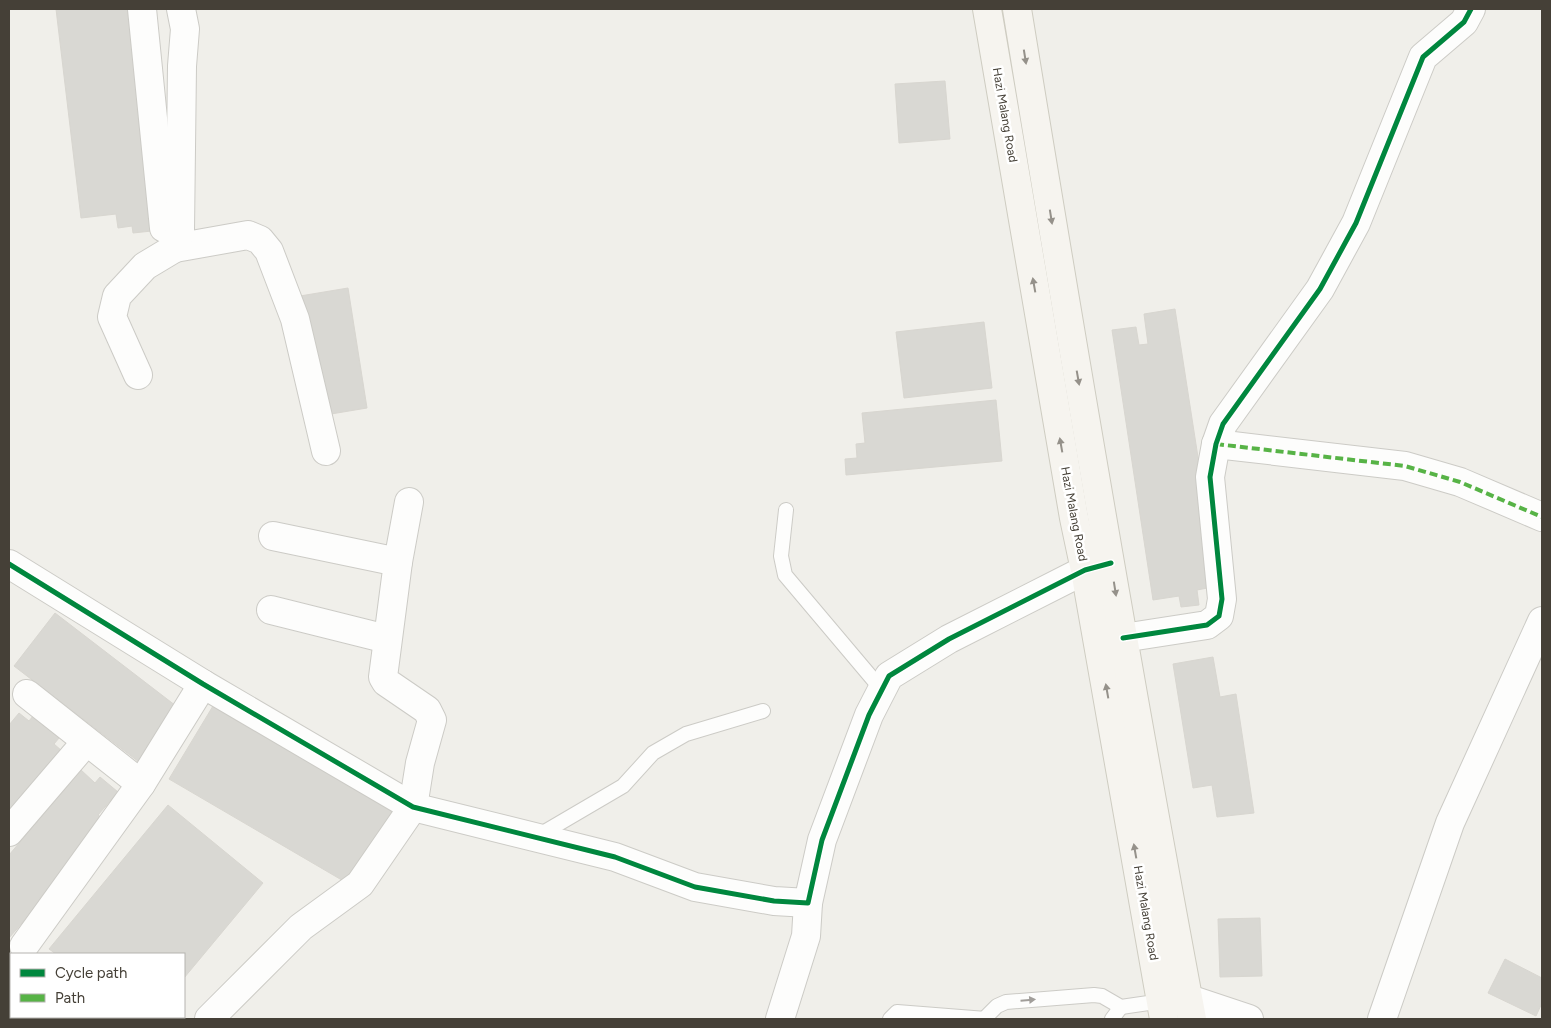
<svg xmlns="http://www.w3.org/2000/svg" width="1551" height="1028" viewBox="0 0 1551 1028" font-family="Figtree,sans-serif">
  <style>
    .building { fill: #d9d8d3; stroke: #d8d6d0 }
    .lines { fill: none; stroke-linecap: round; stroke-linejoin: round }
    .service-casing { stroke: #cccbc6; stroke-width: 16 }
    .minor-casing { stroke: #cccbc6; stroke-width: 30 }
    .tertiary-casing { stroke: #cccbc6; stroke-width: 30 }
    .secondary-casing { stroke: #ceccc1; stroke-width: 30 }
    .service { stroke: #fdfdfc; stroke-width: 14 }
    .minor { stroke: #fdfdfc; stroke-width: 28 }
    .tertiary { stroke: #fdfdfc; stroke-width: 28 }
    .secondary { stroke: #f6f4ef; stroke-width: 28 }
    .quiet { stroke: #57b346; stroke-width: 4; stroke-dasharray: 8 4; stroke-linecap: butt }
    .cycleway-casing { stroke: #fff; stroke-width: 8 }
    .cycleway { stroke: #00873e; stroke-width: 5 }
    .oneway { fill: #95918a }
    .oneway2 { fill: #a19e9a }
    .labels { text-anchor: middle; stroke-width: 5; stroke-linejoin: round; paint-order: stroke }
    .street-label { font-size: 12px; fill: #454037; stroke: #fff }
  </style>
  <rect width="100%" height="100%" fill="#f0efea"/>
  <g class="building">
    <polygon points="56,9 134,9 161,230 133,233 132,226 118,228 116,214 81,218"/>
    <polygon points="945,81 950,139 899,143 895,84"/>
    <polygon points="348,288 367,408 319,416 300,296"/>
    <polygon points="1175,309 1218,586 1197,590 1199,605 1181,607 1179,596 1153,600 1112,330 1136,327 1139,345 1148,344 1144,314"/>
    <polygon points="984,322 992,388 904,398 896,332"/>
    <polygon points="996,400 1002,461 846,475 845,459 857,458 856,444 865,443 862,413"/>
    <polygon points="55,613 180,709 139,762 14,666"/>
    <polygon points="1213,657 1220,697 1236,694 1254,813 1217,817 1212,785 1193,788 1173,664"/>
    <polygon points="213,706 395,812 352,886 169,779"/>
    <polygon points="19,713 29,721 33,716 59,738 54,744 62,751 9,813 9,725"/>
    <polygon points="81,770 95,783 100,777 118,792 98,815 103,819 98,830 40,898 42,900 9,938 9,855"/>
    <polygon points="168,805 263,883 184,978 184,954 56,954 49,949"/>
    <polygon points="1260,918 1262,976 1220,977 1218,919"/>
    <polygon points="1505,959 1542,978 1542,1003 1536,1016 1488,993"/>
    <polygon points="131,1017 152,1017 150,1019 135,1019"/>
  </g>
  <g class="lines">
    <g class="service-casing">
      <g id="service">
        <polyline points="786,510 781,556 785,575 882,690"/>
        <polyline points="536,837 623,786 653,753 686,734 763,711"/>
        <polyline points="985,1018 997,1006 1006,1002 1094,995 1102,996 1121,1007 1162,1001"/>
        <polyline points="890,1019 897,1012 986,1019"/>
        <polyline points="1112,1019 1121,1007"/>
      </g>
    </g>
    <g class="minor-casing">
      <g id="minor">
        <polyline points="142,9 164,228"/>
        <polyline points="175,248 248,235 260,240 269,251 295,319 326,451"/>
        <polyline points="138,375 112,317 117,296 145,266 175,248 180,230 182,66 185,29 181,9"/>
        <polyline points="1216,444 1405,466 1460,482 1542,517"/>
        <polyline points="398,562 409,502"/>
        <polyline points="9,564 203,684 413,807 615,857 695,887 774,901 808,903 822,840 869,715 889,676 949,639 1085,570 1106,564"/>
        <polyline points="271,610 387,639"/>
        <polyline points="1123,638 1207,625 1219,616 1222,599 1210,477 1216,444 1223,424 1320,289 1356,223 1423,57 1464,22 1471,9"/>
        <polyline points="27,694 141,784"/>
        <polyline points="9,832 86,742"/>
        <polyline points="24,946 141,784 203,684"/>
        <polyline points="209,1019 301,927 360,884 413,807 420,763 432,720 427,710 386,682 383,677 398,562 273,536"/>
        <polyline points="780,1019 806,936 808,903"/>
        <polyline points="1382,1019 1450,823 1542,621"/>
      </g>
    </g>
    <g class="tertiary-casing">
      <polyline id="tertiary" points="1166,1001 1189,999 1249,1019"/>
    </g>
    <g class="secondary-casing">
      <g id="secondary">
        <polyline points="987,9 1074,518 1085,570 1164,1019"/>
        <path d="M1017 9C1072 346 1129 683 1192 1019"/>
      </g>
    </g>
    <use href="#service" class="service"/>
    <use href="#minor" class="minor"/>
    <use href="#tertiary" class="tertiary"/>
    <use href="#secondary" class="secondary"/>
    <polyline class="quiet" points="1216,444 1405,466 1460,482 1542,517"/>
    <g class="cycleway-casing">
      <g id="cycleway">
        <polyline points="9,564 203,684 413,807 615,857 695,887 774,901 808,903 822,840 869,715 889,676 949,639 1085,570 1111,563"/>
        <polyline points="1123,638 1207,625 1219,616 1222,599 1210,477 1216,444 1223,424 1320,289 1356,223 1423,57 1464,22 1471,9"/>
      </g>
    </g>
    <use href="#cycleway" class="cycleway"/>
  </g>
  <defs><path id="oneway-solid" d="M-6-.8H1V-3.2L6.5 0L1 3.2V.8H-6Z" transform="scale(1.25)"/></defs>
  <g class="oneway">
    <use href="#oneway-solid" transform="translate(1025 57) rotate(81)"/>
    <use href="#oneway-solid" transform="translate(1051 217) rotate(81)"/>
    <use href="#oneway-solid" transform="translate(1034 285) rotate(-100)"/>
    <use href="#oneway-solid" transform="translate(1078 378) rotate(80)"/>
    <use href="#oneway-solid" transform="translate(1061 445) rotate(-100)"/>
    <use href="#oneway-solid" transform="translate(1115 589) rotate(81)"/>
    <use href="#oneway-solid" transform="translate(1107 691) rotate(-100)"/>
    <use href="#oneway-solid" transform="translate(1135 851) rotate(-100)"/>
  </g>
  <use class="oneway2" href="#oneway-solid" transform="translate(1028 1000) rotate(-5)"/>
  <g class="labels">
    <g class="street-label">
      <text transform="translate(1005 115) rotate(80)" y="4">Hazi Malang Road</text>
      <text transform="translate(1074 514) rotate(79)" y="4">Hazi Malang Road</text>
      <text transform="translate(1146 913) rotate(80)" y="4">Hazi Malang Road</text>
    </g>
  </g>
  <rect width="1551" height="1028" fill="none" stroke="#454037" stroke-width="20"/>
  <rect x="10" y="953" width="175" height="65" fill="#ffffff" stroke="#b5b3af"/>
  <rect x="20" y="969" width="25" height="8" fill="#00873e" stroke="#b5b3af"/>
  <text x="55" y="978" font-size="15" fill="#454037">Cycle path</text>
  <rect x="20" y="994" width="25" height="8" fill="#57b346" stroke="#b5b3af"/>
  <text x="55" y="1003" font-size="15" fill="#454037">Path</text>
</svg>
